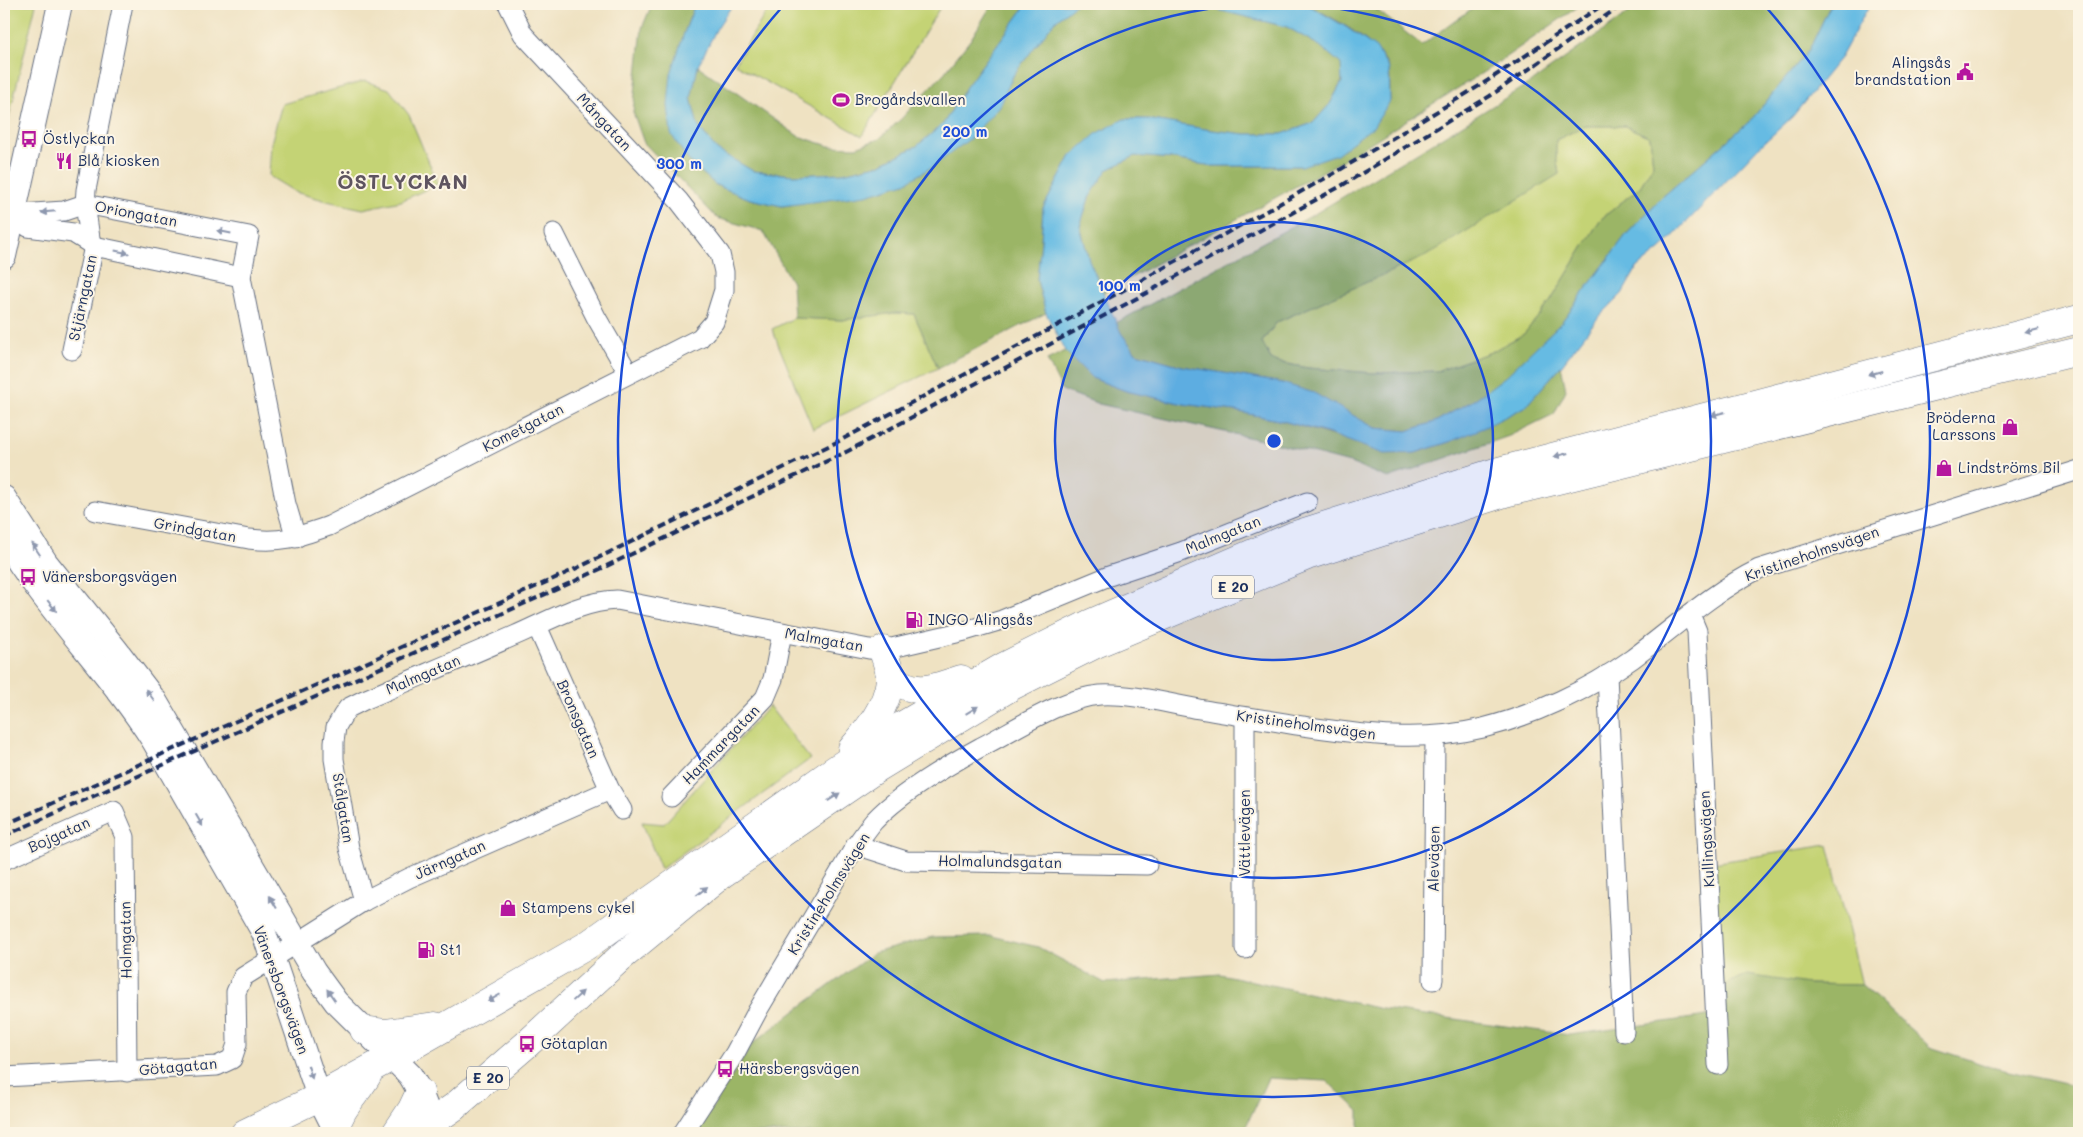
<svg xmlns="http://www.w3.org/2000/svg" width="2083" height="1137" viewBox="0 0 2083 1137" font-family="Mali,sans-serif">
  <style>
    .green { fill: #c4d375; stroke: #70816a }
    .forest { fill: #9bb566; stroke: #5b7262; fill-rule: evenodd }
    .water { fill: #66bbe3; stroke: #4075a0 }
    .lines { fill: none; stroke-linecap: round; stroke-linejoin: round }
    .minor-casing { stroke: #656e81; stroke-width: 21 }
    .major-casing { stroke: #656e81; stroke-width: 26 }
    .highway-casing { stroke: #656e81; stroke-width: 29 }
    .minor { stroke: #fff; stroke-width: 19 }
    .major { stroke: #fff; stroke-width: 24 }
    .highway { stroke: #fff; stroke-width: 28 }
    .rail { stroke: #1b2f5e; stroke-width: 4; stroke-dasharray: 8 4; stroke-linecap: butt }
    .oneway { fill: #8d97ae }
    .ring { fill: none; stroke: #1d4ed8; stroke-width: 2.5 }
    .labels { text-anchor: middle; stroke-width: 4; stroke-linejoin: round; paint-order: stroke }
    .shield { fill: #fcf5e5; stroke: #5e6a86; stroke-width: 1 }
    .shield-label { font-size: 14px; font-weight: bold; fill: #1b2f5e }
    .poi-label { font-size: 15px; fill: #1b2f5e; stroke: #fcf5e5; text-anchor: start }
    .street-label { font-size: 15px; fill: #1b2f5e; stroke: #fcf5e5 }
    .district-label { font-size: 20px; font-weight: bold; letter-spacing: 1px; fill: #5e5460; stroke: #fcf5e5 }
    .centre { fill: #1d4ed8; stroke: #fcf5e5; stroke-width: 2.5 }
    .ring-label { font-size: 15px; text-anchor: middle; font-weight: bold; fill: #1d4ed8; stroke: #fcf5e5; stroke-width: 4; stroke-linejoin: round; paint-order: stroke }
  </style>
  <rect width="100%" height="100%" fill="#fcf5e5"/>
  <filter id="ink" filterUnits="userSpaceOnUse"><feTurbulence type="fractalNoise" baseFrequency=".02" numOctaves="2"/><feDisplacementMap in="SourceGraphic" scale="10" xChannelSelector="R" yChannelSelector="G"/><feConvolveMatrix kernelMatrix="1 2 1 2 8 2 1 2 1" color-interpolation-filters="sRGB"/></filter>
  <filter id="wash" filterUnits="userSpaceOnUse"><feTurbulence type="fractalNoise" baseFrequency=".0096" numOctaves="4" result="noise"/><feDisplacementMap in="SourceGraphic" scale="20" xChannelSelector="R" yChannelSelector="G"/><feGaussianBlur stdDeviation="1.12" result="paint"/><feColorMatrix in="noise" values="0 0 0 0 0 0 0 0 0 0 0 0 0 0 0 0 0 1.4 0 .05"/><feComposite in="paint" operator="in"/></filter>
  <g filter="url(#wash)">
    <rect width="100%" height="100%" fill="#efe2c2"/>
    <g class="green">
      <polygon points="4,4 36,4 4,138"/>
      <polygon points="771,4 942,4 862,136 735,64"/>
      <polygon points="365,81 389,89 409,115 438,184 401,201 363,209 327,201 295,192 269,176 271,143 282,104"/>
      <polygon points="1585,126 1625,126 1650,137 1653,165 1640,187 1600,220 1550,302 1524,334 1491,352 1438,371 1374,373 1308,368 1272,361 1262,342 1277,322 1338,294 1559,174 1556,156 1556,140"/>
      <polygon points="895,313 914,314 938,368 813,429 772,329 794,318 842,320"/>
      <polygon points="769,706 810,759 661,869 642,822 664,824"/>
      <polygon points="1828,845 1862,985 1808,984 1720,986 1713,863"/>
    </g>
    <g class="forest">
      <polygon points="652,4 695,4 684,33 688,160 716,185 750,199 782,206 819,200 999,106 1014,74 1054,22 1076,4 1199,5 1287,27 1320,46 1342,64 1342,81 1330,104 1313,123 1282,134 1245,134 1211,130 1147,119 1124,119 1071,156 1043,208 1041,242 1037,280 1046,313 938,368 914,314 895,313 842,320 794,318 792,283 763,231 717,218 644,143 633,112 642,28"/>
      <polygon points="992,4 1027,4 966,87 943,124 917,146 881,164 843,173 793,175 753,171 717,150 698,126 691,98 698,66 798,136 829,146 856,147 879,139 901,119 945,72 971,39"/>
      <path d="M1305 4H1369L1422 45 1478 4H1582L1490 68 1340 162 1103 293 1089 260 1080 226 1089 198 1107 170 1135 156 1174 159 1211 166H1302L1390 101C1389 92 1391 80 1389 70 1382 43 1329 15 1305 4Z"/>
      <path d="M1641 4H1831L1809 50 1751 120 1660 199 1626 235 1560 324 1506 377 1474 400 1435 422 1407 431 1375 428 1346 412 1282 383 1182 366 1136 353 1121 333 1116 323 1311 216 1436 141 1536 79ZM1585 126H1625L1650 137 1653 165 1640 187 1600 220 1550 302 1524 334 1491 352 1438 371 1374 373 1308 368 1272 361 1262 342 1277 322 1426 256 1559 174 1556 156V140Z"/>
      <polygon points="1065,351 1092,378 1126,391 1184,404 1235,411 1283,421 1354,442 1415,453 1452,441 1525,407 1561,366 1566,390 1554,414 1509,436 1388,478 1350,463 1270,442 1099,404 1062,390 1047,360"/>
      <polygon points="992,936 1038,947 1105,983 1220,974 1382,1009 1570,1035 1714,1015 1720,986 1747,975 1808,984 1862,985 1930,1047 1991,1067 2079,1087 2079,1133 1359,1133 1359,1111 1327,1081 1268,1078 1243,1133 696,1133 753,1043 799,1008 874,953 933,937"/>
    </g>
    <g class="water">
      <polygon points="695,4 733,4 717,28 698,66 691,98 698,126 717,150 753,171 793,175 843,173 881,164 917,146 943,124 966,87 1027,4 1076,4 1054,22 1014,74 999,106 971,138 935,165 905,183 866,195 782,206 750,199 716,185 688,160 671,134 668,105 671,74 684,33"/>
      <polygon points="1193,4 1305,4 1310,6 1346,27 1376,48 1389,69 1390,101 1374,126 1337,154 1302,166 1211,166 1174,159 1135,156 1107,170 1089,198 1080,226 1089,260 1121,333 1136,353 1182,366 1282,383 1314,393 1375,428 1407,431 1435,422 1474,400 1506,376 1560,324 1626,235 1660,199 1751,120 1809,50 1831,4 1870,4 1841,57 1792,117 1756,150 1662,248 1637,268 1622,294 1597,319 1561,366 1525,407 1485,427 1452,441 1415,453 1384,454 1327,433 1283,421 1235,411 1184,404 1126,391 1092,378 1065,351 1046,313 1037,280 1041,242 1043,208 1071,156 1096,134 1124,119 1147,119 1211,130 1245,134 1282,134 1313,123 1330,104 1342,82 1341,64 1320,46 1287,27"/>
    </g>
  </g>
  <g filter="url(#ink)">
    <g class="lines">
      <g class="minor-casing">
        <g id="minor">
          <polyline points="4,215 64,211 85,204 249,236 241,277 286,504 296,538"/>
          <polyline points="12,215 28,227 73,233 94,246 241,277"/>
          <polyline points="554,233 596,317 626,369"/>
          <polyline points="91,245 85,204 86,190 123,4"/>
          <polyline points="72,350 94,246"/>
          <path d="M95 511 249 539C282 543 298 537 329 526L700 338 714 322 724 290V272L720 254 679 201 523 34 508 4"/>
          <polyline points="1690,614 1697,631 1718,1065"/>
          <polyline points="537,626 610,790 622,810"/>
          <polyline points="1607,675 1624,1032"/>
          <polyline points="1245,717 1245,949"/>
          <polyline points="671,797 765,698 773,679 782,633"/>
          <polyline points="856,845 906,861 1147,865"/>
          <polyline points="4,860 114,811 125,837 127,1072"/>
          <path d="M364 901 349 848 334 759V742L336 727 343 715 348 708 364 700C415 678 466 657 516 635 548 621 582 601 617 600L869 649 883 650 965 631 1002 620 1109 576 1181 552 1307 502"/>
          <polyline points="1433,980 1435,737"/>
          <polyline points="4,1077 217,1066 232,1059 237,1044 236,992 243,977 364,901 409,878 610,790"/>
          <path d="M683 1133 735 1053 758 1010 856 845C862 837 868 828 874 821 899 794 948 765 981 747 1016 729 1062 698 1100 695 1129 693 1170 704 1199 709 1234 715 1269 720 1303 726 1366 735 1420 743 1483 728 1535 715 1588 690 1632 659 1674 628 1712 592 1759 569L2079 470"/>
        </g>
      </g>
      <g class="major-casing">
        <g id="major">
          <polyline points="4,256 60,4"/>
          <polyline points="4,498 46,563 116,650 155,701 314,972 336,1002 410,1075 420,1092 427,1110"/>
          <path d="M4 538C47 611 109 670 154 741L264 933 319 1097 337 1133"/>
        </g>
      </g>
      <g class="highway-casing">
        <g id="highway">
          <path d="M891 679C921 696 929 689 961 679"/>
          <path d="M852 749C869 729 887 707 890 680 891 672 885 658 883 650"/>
          <polyline points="364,1030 385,1033 435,1026"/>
          <path d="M335 1130C340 1107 357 1094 368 1074"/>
          <polyline points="245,1133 319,1097 417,1043 586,946 836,769 903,725 1003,667 1091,623 1295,535 1495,472 2079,319"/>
          <polyline points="396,1133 412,1109 420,1092"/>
          <polyline points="411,1133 431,1123 454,1107 527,1044 620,958 722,874 879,767 1012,686 1098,643 1307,556 1505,493 2079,351"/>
        </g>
      </g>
      <use href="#minor" class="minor"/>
      <use href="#major" class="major"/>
      <use href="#highway" class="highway"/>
      <g class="rail">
        <polyline points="4,825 571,571 843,439 1122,291 1333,174 1484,83 1604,4"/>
        <polyline points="4,836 575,581 848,451 1128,303 1341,186 1490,96 1623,4"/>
      </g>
    </g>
    <defs><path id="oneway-solid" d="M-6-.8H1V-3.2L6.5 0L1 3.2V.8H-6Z" transform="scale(1.25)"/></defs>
    <g class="oneway">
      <use href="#oneway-solid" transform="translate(48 212) rotate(175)"/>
      <use href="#oneway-solid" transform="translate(224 232) rotate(-169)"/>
      <use href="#oneway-solid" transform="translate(122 252) rotate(12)"/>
      <use href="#oneway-solid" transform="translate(2032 331) rotate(165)"/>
      <use href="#oneway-solid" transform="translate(1875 373) rotate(165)"/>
      <use href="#oneway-solid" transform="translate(1718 414) rotate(165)"/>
      <use href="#oneway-solid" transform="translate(1561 455) rotate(165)"/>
      <use href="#oneway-solid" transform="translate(36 549) rotate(-124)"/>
      <use href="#oneway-solid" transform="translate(52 606) rotate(51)"/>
      <use href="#oneway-solid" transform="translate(150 695) rotate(-127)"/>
      <use href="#oneway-solid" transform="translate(972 710) rotate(-31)"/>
      <use href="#oneway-solid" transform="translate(834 797) rotate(-34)"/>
      <use href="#oneway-solid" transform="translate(199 820) rotate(60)"/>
      <use href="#oneway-solid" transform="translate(702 891) rotate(-39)"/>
      <use href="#oneway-solid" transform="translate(273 902) rotate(-121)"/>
      <use href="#oneway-solid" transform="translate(331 995) rotate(-125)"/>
      <use href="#oneway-solid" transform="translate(578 996) rotate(-43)"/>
      <use href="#oneway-solid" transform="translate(494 998) rotate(150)"/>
      <use href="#oneway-solid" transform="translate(310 1072) rotate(72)"/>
    </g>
  </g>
  <circle cx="1274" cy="441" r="219" fill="#1d4ed8" fill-opacity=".12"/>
  <g class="ring">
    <circle cx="1274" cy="441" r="219"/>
    <circle cx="1274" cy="441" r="437"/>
    <path d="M1765 6A656 656 0 1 1 783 6"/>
  </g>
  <defs>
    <g id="civic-bare" transform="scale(1.35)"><path d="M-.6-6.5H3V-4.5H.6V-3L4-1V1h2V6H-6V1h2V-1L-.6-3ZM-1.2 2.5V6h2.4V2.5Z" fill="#b5179e" stroke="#fcf5e5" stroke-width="2.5" paint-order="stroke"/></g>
    <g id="stadium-bare" transform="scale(1.35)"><path d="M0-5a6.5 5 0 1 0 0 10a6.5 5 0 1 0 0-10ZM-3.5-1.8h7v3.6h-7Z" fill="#b5179e" stroke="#fcf5e5" stroke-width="2.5" paint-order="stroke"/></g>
    <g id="bus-bare" transform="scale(1.35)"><path d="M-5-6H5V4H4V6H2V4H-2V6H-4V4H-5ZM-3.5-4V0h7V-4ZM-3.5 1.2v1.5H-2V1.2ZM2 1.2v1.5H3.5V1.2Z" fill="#b5179e" stroke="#fcf5e5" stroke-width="2.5" paint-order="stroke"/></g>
    <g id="restaurant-bare" transform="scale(1.35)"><path d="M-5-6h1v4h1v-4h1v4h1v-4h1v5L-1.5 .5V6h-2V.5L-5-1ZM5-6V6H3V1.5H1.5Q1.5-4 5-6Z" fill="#b5179e" stroke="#fcf5e5" stroke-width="2.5" paint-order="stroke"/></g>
    <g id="shop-bare" transform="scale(1.35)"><path d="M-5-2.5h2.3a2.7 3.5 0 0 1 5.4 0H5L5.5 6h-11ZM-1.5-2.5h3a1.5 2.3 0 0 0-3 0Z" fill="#b5179e" stroke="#fcf5e5" stroke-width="2.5" paint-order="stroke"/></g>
    <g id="fuel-bare" transform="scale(1.35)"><path d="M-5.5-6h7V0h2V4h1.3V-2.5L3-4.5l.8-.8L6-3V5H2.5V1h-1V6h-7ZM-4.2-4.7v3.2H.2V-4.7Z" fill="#b5179e" stroke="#fcf5e5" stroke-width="2.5" paint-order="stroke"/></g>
  </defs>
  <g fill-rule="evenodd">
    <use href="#civic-bare" x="1965" y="72"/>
    <use href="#stadium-bare" x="841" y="100"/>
    <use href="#bus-bare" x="29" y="139"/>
    <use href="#restaurant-bare" x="64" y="161"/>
    <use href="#shop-bare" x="2010" y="427"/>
    <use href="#shop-bare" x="1944" y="468"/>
    <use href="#bus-bare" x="28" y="577"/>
    <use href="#fuel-bare" x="914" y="620"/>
    <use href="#shop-bare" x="508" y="908"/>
    <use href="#fuel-bare" x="426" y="950"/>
    <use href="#bus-bare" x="527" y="1044"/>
    <use href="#bus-bare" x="725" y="1069"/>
  </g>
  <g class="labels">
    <g class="shield">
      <rect x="1212" y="575.5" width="42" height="23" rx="4"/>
      <rect x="467" y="1066.5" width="42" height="23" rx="4"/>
    </g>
    <g class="shield-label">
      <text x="1233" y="592">E 20</text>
      <text x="488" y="1083">E 20</text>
    </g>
    <g class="poi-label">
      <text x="1951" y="68" text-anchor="end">Alingsås<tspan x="1951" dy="17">brandstation</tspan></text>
      <text x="855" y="105">Brogårdsvallen</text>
      <text x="43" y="144">Östlyckan</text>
      <text x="78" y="166">Blå kiosken</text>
      <text x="1996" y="423" text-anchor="end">Bröderna<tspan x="1996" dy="17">Larssons</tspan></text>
      <text x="1958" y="473">Lindströms Bil</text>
      <text x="42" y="582">Vänersborgsvägen</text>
      <text x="928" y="625">INGO Alingsås</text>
      <text x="522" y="913">Stampens cykel</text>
      <text x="440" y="955">St1</text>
      <text x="541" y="1049">Götaplan</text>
      <text x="739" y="1074">Härsbergsvägen</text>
    </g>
    <g class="street-label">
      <text transform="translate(604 122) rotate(47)" y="5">Mångatan</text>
      <text transform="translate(136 214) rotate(11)" y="5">Oriongatan</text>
      <text transform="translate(83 298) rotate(-78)" y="5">Stjärngatan</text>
      <text transform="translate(523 428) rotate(-27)" y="5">Kometgatan</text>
      <text transform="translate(195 530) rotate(10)" y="5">Grindgatan</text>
      <text transform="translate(1223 535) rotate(-22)" y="5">Malmgatan</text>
      <text transform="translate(1812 554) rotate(-19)" y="5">Kristineholmsvägen</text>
      <text transform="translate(824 640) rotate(10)" y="5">Malmgatan</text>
      <text transform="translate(423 675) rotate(-23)" y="5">Malmgatan</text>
      <text transform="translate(578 719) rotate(66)" y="5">Bronsgatan</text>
      <text transform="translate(1306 725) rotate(8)" y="5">Kristineholmsvägen</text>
      <text transform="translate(721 745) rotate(-46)" y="5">Hammargatan</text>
      <text transform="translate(343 808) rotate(81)" y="5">Stålgatan</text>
      <text transform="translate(1245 833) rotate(-90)" y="5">Vättlevägen</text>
      <text transform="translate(59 835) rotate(-24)" y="5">Bojgatan</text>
      <text transform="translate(1707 839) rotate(-93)" y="5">Kullingsvägen</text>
      <text transform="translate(1434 859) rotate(-89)" y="5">Alevägen</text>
      <text transform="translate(450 860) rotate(-24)" y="5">Järngatan</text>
      <text transform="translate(1000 862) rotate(1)" y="5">Holmalundsgatan</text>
      <text transform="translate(829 894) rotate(-58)" y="5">Kristineholmsvägen</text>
      <text transform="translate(126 940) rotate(-91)" y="5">Holmgatan</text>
      <text transform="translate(281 990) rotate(70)" y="5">Vänersborgsvägen</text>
      <text transform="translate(178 1067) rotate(-5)" y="5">Götagatan</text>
    </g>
    <g class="district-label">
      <text x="403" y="189">ÖSTLYCKAN</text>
    </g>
  </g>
  <circle cx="1274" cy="441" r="8" class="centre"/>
  <g class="ring-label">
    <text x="965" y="137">200 m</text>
    <text x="679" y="169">300 m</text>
    <text x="1119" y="291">100 m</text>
  </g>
  <rect width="2083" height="1137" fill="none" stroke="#fcf5e5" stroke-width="20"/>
</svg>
